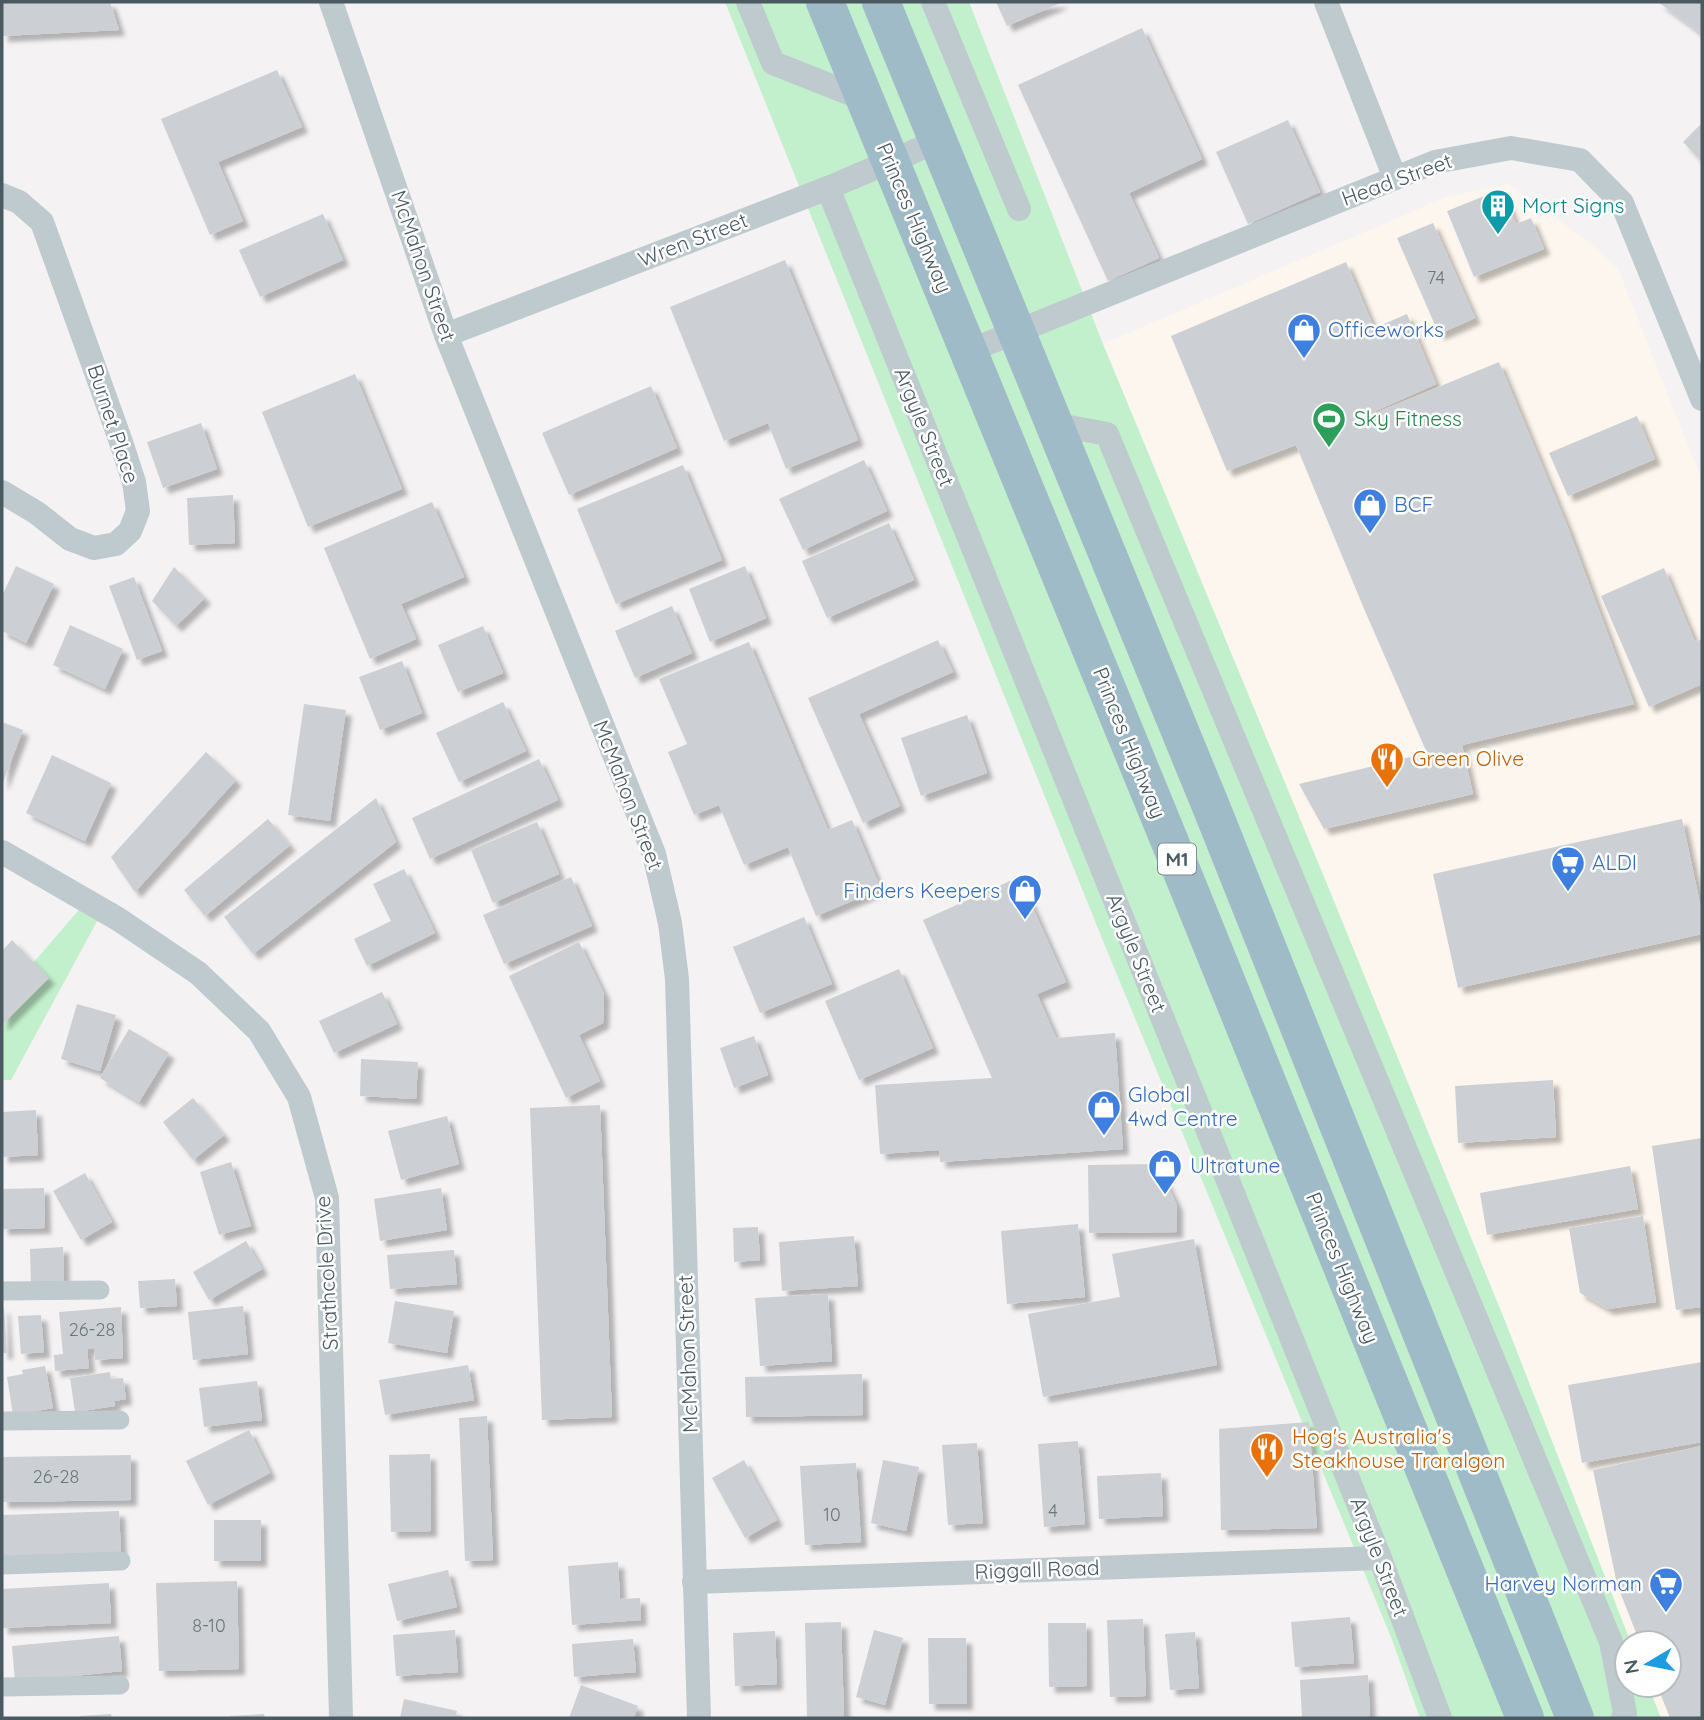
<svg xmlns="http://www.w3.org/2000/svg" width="1704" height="1720" viewBox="0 0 1704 1720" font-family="Quicksand,sans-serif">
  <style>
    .commercial { fill: #fdf6ee }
    .green { fill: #c3f0cc }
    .building { fill: #ccd0d4; filter: url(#shadow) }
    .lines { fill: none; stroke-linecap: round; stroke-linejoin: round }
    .pedestrian { stroke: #becace; stroke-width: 19 }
    .minor { stroke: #becace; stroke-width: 24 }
    .trunk { stroke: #9fbbc8; stroke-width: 38 }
    .labels { text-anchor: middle; stroke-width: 5; stroke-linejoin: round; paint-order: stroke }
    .number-label { font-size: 18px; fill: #6a787d }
    .shield { fill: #fff; stroke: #808c90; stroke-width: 2 }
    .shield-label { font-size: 19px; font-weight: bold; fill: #4a5a60 }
    .street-label { font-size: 21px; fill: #4a5a60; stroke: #fff }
    .culture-label { font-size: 21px; fill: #0d838f; stroke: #fff; text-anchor: start }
    .shop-label { font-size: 21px; fill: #366cbe; stroke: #fff; text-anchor: start }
    .leisure-label { font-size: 21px; fill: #27864d; stroke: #fff; text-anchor: start }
    .food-label { font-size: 21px; fill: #c56008; stroke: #fff; text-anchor: start }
  </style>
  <defs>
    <filter id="shadow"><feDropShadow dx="6" dy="6" stdDeviation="2" flood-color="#0004"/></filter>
  </defs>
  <rect width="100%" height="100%" fill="#f4f2f3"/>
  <polygon class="commercial" points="1508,184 1594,246 1618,269 1702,480 1702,1718 1661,1718 1648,1685 1669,1685 1669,1643 1631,1643 1505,1321 1327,884 1103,344 1449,196"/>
  <g class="green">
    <polygon points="725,2 969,2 1103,344 1327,884 1505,1321 1631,1643 1627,1643 1627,1685 1648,1685 1661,1718 1420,1718 1391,1637 1103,941"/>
    <polygon points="84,904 101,914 11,1080 2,1080 2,999"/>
  </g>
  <g class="building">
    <polygon points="2,2 110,2 119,30 2,36"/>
    <polygon points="996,2 1063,2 1007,26"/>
    <polygon points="1658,2 1702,2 1702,34"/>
    <polygon points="1142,28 1202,159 1129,193 1159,258 1108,281 1018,85"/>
    <polygon points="277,70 302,127 218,162 243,221 210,235 161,119"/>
    <polygon points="1288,120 1320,192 1248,224 1216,152"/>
    <polygon points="1702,123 1702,162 1683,142"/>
    <polygon points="1504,194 1516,224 1531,218 1544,249 1474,277 1447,211 1487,195 1489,200"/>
    <polygon points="323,214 343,260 260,297 239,250"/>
    <polygon points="1433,223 1475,318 1439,334 1397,238"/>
    <polygon points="785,260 858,440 786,469 768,423 724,441 670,307"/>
    <polygon points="1346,262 1374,328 1407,314 1436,384 1329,432 1499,362 1568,528 1634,704 1462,745 1473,794 1324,829 1299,784 1427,753 1365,611 1296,445 1227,471 1171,336"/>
    <polygon points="355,374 402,489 308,527 262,412"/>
    <polygon points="651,386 677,448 569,495 542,433"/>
    <polygon points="1637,416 1655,459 1568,496 1549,453"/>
    <polygon points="201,423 217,469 163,488 147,442"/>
    <polygon points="864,460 887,511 803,550 779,499"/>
    <polygon points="683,465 722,560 616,604 577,509"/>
    <polygon points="233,495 235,543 189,545 187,498"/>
    <polygon points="432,502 464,577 401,604 416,639 370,659 324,548"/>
    <polygon points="889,523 914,580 827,618 802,561"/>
    <polygon points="16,566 54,584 26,643 2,631 2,596"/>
    <polygon points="745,566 766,618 710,642 689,589"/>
    <polygon points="174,567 205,598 176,626 152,601"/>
    <polygon points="1664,568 1695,642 1702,639 1702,684 1649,707 1601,596"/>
    <polygon points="134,577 162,651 137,660 109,586"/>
    <polygon points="672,606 692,653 635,678 615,631"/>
    <polygon points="70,625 123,649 105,689 53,665"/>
    <polygon points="483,626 503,673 458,692 438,645"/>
    <polygon points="938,640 953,672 859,714 900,806 863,823 808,698"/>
    <polygon points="749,642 828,830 852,820 881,889 816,916 788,847 744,865 719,805 694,815 668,752 687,744 659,679"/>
    <polygon points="402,661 422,713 380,730 359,677"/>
    <polygon points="503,702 526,751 459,782 436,733"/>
    <polygon points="304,704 346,710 330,821 288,815"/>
    <polygon points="967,715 987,773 921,796 901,738"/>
    <polygon points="2,722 23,730 2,785"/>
    <polygon points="206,752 236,780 135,892 111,857"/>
    <polygon points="52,755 111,783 85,841 26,813"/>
    <polygon points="539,759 558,800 430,859 412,818"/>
    <polygon points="376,798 396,842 253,954 224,917"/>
    <polygon points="268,819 290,845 205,916 184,890"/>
    <polygon points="1682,819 1702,913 1702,934 1458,988 1433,874"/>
    <polygon points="537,822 559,874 493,903 471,850"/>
    <polygon points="404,869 435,933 367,966 354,939 391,921 373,884"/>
    <polygon points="571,877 592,926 504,964 483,915"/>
    <polygon points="1019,877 1066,982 1037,994 1056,1038 1115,1033 1123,1149 940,1162 939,1150 880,1154 875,1085 992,1078 923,920"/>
    <polygon points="804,917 832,984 760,1013 733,947"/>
    <polygon points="12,940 49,978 2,1025 2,951"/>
    <polygon points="579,942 604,994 603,1023 579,1035 600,1081 566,1098 509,976"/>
    <polygon points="899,969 933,1048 859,1080 825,1001"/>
    <polygon points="382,992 397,1024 334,1053 319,1021"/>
    <polygon points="77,1004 116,1015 100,1071 61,1059"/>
    <polygon points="129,1029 169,1053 139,1102 100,1078"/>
    <polygon points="754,1036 768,1075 734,1088 720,1048"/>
    <polygon points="361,1059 418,1062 416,1099 360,1096"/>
    <polygon points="1553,1080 1556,1137 1458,1143 1455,1086"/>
    <polygon points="193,1098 224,1135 193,1160 163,1122"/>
    <polygon points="600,1105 612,1417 542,1420 530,1108"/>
    <polygon points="36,1110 38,1155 2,1157 2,1112"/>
    <polygon points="447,1116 459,1164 401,1180 388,1131"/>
    <polygon points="1702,1138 1702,1307 1676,1310 1652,1146"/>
    <polygon points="231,1162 251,1226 219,1235 200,1172"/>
    <polygon points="1157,1164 1177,1205 1177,1232 1089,1233 1088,1165"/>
    <polygon points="1630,1166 1638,1209 1487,1235 1480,1193"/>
    <polygon points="85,1173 112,1222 81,1240 53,1191"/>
    <polygon points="44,1188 45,1228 2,1229 2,1189"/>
    <polygon points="441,1188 447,1230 380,1241 374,1199"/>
    <polygon points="1643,1216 1656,1302 1608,1309 1580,1293 1569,1228"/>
    <polygon points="1078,1224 1085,1297 1007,1304 1001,1231"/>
    <polygon points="758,1227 760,1260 734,1262 733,1228"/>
    <polygon points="854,1236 858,1286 782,1291 779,1242"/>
    <polygon points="1194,1239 1217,1365 1043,1397 1028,1314 1120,1297 1112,1254"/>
    <polygon points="246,1241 262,1269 209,1300 193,1272"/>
    <polygon points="63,1247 64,1284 31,1286 30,1249"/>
    <polygon points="454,1250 457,1284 390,1289 387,1255"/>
    <polygon points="175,1279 177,1306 140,1308 138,1281"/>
    <polygon points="828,1294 832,1361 760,1366 755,1298"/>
    <polygon points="395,1301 454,1311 447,1353 388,1343"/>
    <polygon points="243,1306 248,1354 193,1360 188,1312"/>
    <polygon points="121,1307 123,1358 95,1360 94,1348 87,1349 89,1368 55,1371 54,1355 63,1354 59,1312"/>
    <polygon points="2,1308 4,1308 7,1353 2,1353"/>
    <polygon points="41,1315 44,1352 21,1354 18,1316"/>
    <polygon points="1702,1362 1702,1442 1582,1463 1568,1385"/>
    <polygon points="468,1365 474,1400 385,1415 379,1380"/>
    <polygon points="45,1366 53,1408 13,1415 7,1377 23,1374 22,1370"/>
    <polygon points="110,1372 111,1379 123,1378 126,1399 114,1401 115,1406 75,1412 70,1378"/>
    <polygon points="862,1374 863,1415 746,1417 745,1377"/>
    <polygon points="257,1381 262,1420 204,1427 199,1388"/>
    <polygon points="487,1416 493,1560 465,1561 459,1418"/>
    <polygon points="1309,1422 1317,1528 1221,1530 1219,1429"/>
    <polygon points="249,1430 270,1473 208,1505 186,1461"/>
    <polygon points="1078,1441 1085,1524 1044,1527 1038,1444"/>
    <polygon points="977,1443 983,1523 948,1525 942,1445"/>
    <polygon points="1702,1446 1702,1718 1670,1718 1657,1685 1669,1685 1669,1643 1640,1643 1617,1584 1593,1470"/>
    <polygon points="430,1454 431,1531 391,1532 389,1455"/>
    <polygon points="131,1455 131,1500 2,1502 2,1457"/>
    <polygon points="744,1460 777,1520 745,1538 712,1478"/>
    <polygon points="883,1460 919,1467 906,1531 871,1523"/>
    <polygon points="856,1463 861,1542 805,1545 800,1466"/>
    <polygon points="1161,1473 1163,1516 1099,1519 1097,1476"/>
    <polygon points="119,1511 121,1553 2,1557 2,1515"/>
    <rect x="214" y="1520" width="47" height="41"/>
    <polygon points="618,1562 620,1599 640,1598 641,1620 572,1625 568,1566"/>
    <polygon points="448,1570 457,1607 397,1621 388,1584"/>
    <polygon points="237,1581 239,1669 159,1671 156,1583"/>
    <polygon points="109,1583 111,1623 2,1628 2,1589"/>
    <polygon points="1350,1617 1354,1663 1295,1667 1291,1622"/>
    <polygon points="1143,1619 1146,1696 1110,1697 1107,1620"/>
    <polygon points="841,1622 844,1718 807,1718 805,1623"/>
    <polygon points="1048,1623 1086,1623 1087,1686 1049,1687"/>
    <polygon points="455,1630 458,1672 396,1676 393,1635"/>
    <polygon points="874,1630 903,1638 885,1705 856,1697"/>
    <polygon points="775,1631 777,1684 735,1686 733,1633"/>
    <polygon points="1195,1632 1199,1688 1170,1690 1165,1634"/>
    <polygon points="119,1636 122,1671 15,1682 12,1646"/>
    <polygon points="928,1638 966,1638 967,1704 929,1704"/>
    <polygon points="633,1639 636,1672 574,1677 572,1644"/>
    <polygon points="1368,1675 1370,1716 1302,1718 1300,1680"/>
    <polygon points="581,1685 638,1706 634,1718 569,1718"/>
    <polygon points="404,1699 457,1711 455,1718 400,1718"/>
    <polygon points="111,1714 112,1718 80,1718 80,1716"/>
    <polygon points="264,1714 265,1718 230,1718 230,1716"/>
  </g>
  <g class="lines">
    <g class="pedestrian">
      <polyline points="2,1291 100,1290"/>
      <polyline points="2,1421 120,1420"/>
      <polyline points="2,1565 121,1561"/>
      <polyline points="2,1687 120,1685"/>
    </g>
    <g class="minor">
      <polyline points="331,2 446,335 654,854 670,923 677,979 699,1718"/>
      <polyline points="748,2 773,63 864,99"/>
      <polyline points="933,2 1019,209"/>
      <polyline points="1326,2 1395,178"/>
      <polyline points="828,188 1380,1558 1440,1718"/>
      <polyline points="2,195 19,202 42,222 120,439 134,482 138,511 130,531 116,544 94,548 70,539 37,513 2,492"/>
      <polyline points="446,335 828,188 938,141"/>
      <polyline points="969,351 1435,162 1511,148 1580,160 1622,203 1702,399"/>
      <polyline points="1053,424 1107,434 1611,1642 1625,1713 1623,1718"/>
      <polyline points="2,852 118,919 198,973 259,1031 299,1097 327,1198 341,1718"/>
      <polyline points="694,1582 1380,1558"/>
    </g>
    <g class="trunk">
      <polyline points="825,2 1163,825 1525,1718"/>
      <polyline points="881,2 1212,809 1575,1718"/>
    </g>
  </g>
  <defs>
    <g id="building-pin" transform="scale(1.75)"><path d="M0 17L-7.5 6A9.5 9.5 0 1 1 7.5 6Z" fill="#0f9aa8" stroke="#fff"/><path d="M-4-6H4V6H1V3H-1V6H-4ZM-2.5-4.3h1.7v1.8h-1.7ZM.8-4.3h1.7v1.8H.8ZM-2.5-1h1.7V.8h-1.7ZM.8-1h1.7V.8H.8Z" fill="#fff"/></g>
    <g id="shop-pin" transform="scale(1.75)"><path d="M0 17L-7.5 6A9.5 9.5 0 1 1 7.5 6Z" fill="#3f7fe0" stroke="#fff"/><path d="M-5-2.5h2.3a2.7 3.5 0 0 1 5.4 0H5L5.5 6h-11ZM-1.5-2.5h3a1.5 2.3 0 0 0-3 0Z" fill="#fff"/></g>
    <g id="stadium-pin" transform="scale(1.75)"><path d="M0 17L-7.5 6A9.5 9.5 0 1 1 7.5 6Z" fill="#2e9e5b" stroke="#fff"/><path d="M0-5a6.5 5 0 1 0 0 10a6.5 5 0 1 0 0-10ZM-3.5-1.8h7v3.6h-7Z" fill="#fff"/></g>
    <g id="restaurant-pin" transform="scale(1.75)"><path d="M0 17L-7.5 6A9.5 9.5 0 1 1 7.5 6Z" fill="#e8710a" stroke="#fff"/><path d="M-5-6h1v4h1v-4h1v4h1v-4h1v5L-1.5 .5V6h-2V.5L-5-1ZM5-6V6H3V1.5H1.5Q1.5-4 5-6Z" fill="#fff"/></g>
    <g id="supermarket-pin" transform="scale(1.75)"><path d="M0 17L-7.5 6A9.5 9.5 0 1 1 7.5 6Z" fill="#3f7fe0" stroke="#fff"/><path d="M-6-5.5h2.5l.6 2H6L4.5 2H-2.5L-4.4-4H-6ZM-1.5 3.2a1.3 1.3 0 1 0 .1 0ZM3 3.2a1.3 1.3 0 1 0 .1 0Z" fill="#fff"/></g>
  </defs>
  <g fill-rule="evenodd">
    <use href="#building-pin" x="1498" y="206"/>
    <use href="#shop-pin" x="1304" y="330"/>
    <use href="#stadium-pin" x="1329" y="419"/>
    <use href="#shop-pin" x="1370" y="505"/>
    <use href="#restaurant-pin" x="1387" y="759"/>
    <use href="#supermarket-pin" x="1568" y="863"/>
    <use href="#shop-pin" x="1025" y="891"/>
    <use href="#shop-pin" x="1104" y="1107"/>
    <use href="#shop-pin" x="1165" y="1166"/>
    <use href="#restaurant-pin" x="1267" y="1449"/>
    <use href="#supermarket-pin" x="1666" y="1584"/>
  </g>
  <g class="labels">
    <g class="number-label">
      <text x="1436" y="284">74</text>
      <text x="92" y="1336">26-28</text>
      <text x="56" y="1483">26-28</text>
      <text x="1053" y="1517">4</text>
      <text x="832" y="1521">10</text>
      <text x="209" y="1632">8-10</text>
    </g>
    <rect class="shield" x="1158" y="843.5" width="38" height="31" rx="5"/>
    <g class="shield-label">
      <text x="1177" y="866">M1</text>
    </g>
    <g class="street-label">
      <text transform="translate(1397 180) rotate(-20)" y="7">Head Street</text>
      <text transform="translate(914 218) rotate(67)" y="7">Princes Highway</text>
      <text transform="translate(693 240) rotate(-21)" y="7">Wren Street</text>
      <text transform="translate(423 266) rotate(71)" y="7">McMahon Street</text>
      <text transform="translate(113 424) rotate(72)" y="7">Burnet Place</text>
      <text transform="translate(924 427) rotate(68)" y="7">Argyle Street</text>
      <text transform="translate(1129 743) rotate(68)" y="7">Princes Highway</text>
      <text transform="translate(628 795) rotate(69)" y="7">McMahon Street</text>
      <text transform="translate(1136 953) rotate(68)" y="7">Argyle Street</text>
      <text transform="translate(1342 1268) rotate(68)" y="7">Princes Highway</text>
      <text transform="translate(327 1273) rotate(-93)" y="7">Strathcole Drive</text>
      <text transform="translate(688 1354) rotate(-92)" y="7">McMahon Street</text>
      <text transform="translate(1379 1557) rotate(69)" y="7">Argyle Street</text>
      <text transform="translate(1037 1570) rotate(-2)" y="7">Riggall Road</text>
    </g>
    <g class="culture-label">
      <text x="1522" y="213">Mort Signs</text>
    </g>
    <g class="shop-label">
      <text x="1328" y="337">Officeworks</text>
      <text x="1394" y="512">BCF</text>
      <text x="1592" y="870">ALDI</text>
      <text x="1000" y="898" text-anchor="end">Finders Keepers</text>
      <text x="1128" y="1102">Global<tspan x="1128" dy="24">4wd Centre</tspan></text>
      <text x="1190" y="1173">Ultratune</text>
      <text x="1642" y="1591" text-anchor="end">Harvey Norman</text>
    </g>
    <g class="leisure-label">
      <text x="1354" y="426">Sky Fitness</text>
    </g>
    <g class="food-label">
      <text x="1412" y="766">Green Olive</text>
      <text x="1292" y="1444">Hog's Australia's<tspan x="1292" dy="24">Steakhouse Traralgon</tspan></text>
    </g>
  </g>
  <rect width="1704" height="1720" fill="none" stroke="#4a5a60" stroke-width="7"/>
  <g transform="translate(1648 1664) rotate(260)"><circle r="33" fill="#ffffff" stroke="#b7bdbf" stroke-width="2"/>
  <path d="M0-5L12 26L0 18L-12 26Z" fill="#1e9be3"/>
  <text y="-10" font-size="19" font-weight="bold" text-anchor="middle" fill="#4a5a60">N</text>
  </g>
</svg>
